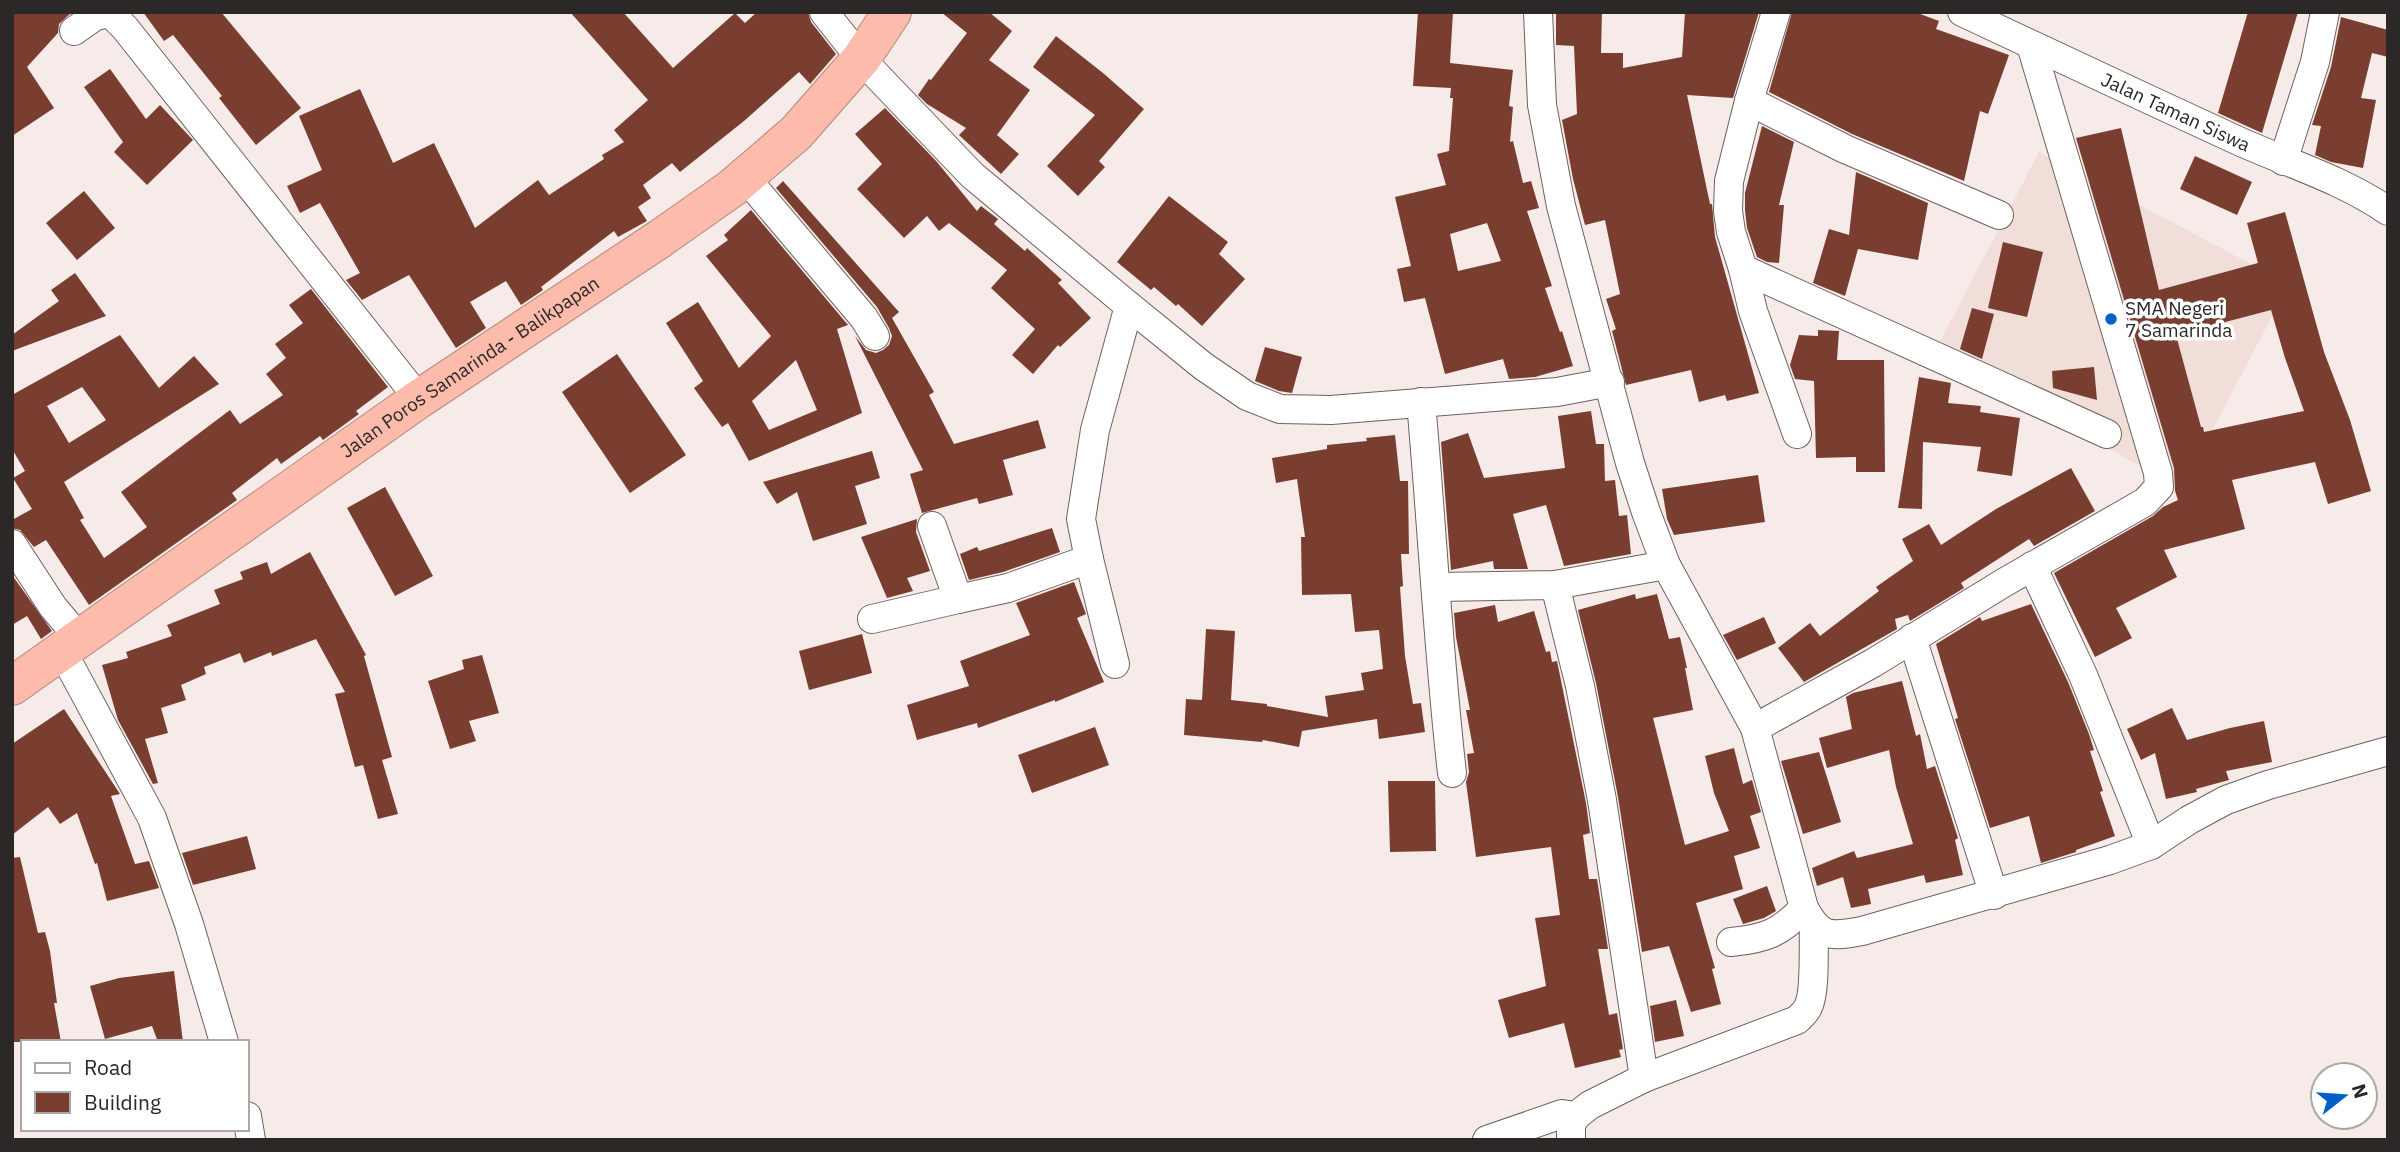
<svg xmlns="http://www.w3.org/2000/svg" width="2400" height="1152" viewBox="0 0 2400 1152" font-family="'IBM Plex Sans',sans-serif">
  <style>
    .built { fill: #f1ded9 }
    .building { fill: #793e30; fill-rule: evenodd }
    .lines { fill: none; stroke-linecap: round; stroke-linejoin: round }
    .street-casing { stroke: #6b625f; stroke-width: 30 }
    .highway-casing { stroke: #b3887d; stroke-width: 40 }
    .street { stroke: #fff; stroke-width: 28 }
    .highway { stroke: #fcbbab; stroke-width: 38 }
    .poi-dot { fill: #0160c9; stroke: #fff; stroke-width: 2.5 }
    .labels { text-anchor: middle; stroke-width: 7; stroke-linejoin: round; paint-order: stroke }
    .street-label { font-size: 19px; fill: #2b2827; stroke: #fff }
    .poi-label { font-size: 19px; fill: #2b2827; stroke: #fff; text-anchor: start }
  </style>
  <rect width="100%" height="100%" fill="#f6ebe8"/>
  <polygon class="built" points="2039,152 2289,284 2182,488 1933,355"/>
  <g class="building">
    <polygon points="12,12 72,12 59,24 58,33 27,67 54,108 12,136"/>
    <polygon points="143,12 221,12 301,108 256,145 219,98 222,96 173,35 164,41"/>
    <polygon points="570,12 623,12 673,68 735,13 745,23 757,12 808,12 811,22 836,54 810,84 799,72 744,121 680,172 672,163 643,185 651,198 638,207 647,221 618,237 614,231 541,287 543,290 521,305 506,281 470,302 486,328 456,348 409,275 362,300 346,280 360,273 320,203 300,213 287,186 322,170 299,116 360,89 393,163 434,143 475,228 538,180 549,195 604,159 602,155 624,142 614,130 648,100"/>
    <polygon points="941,12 989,12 1012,31 989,60 1030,90 997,135 1019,154 1001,174 959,135 966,128 927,104 918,95 929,79 931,80 967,33"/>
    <path d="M1418 12H1453L1450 63 1513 70 1509 106 1513 107 1510 142 1513 141 1523 183 1531 181 1539 208 1527 211 1552 286 1545 288 1560 332 1562 331 1573 366 1535 377 1509 379 1503 359 1445 374 1425 298 1404 302 1397 269 1411 266 1395 197 1446 185 1437 154 1449 151 1453 98H1450L1451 88 1413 86ZM1487 223 1501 261 1458 271 1450 234Z"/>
    <polygon points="1556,12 1602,12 1601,53 1623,53 1623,68 1682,57 1685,12 1759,12 1733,98 1687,95 1710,204 1712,204 1715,237 1759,393 1727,401 1725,395 1699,402 1691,370 1626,385 1612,331 1616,329 1606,299 1620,294 1605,220 1585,225 1573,179 1562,120 1577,114 1574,46 1556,45"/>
    <polygon points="1792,12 1915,12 1939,21 1936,29 2009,55 1988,114 1980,111 1964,181 1852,134 1769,92"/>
    <polygon points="2248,12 2298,12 2262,133 2218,113"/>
    <polygon points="2341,17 2388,30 2388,57 2372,53 2361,98 2376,100 2363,168 2331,162 2315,155 2321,126 2312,125 2331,67"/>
    <polygon points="1056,36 1103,73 1144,109 1099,161 1105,167 1078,196 1047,166 1095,115 1033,67"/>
    <polygon points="110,69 146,119 160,105 193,140 147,185 114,152 123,142 84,87"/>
    <polygon points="885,108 937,162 977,211 981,206 998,219 994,224 1025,251 1027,248 1062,280 1058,283 1091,318 1060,347 1058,345 1033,374 1012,355 1035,329 991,288 1007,270 949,223 939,231 927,216 904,238 857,189 882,164 855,134"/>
    <polygon points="1762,126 1794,142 1779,205 1784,205 1779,263 1767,262 1757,257 1747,228 1745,210 1745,193"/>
    <path d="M2121 128 2159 290 2258 263 2247 223 2285 212 2324 352 2350 420 2371 491 2328 504 2315 462 2232 480 2245 529 2164 550 2177 577 2116 608 2132 638 2095 657 2054 573 2153 516 2163 507 2178 500 2175 491 2174 468 2076 138ZM2271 310 2285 358 2304 411 2204 432 2203 427H2201L2176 335Z"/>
    <polygon points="2195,156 2252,182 2237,215 2180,189"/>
    <polygon points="1856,172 1928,203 1918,260 1858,249 1845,296 1813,283 1829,229 1849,235"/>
    <polygon points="783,181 899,312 892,318 934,392 929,395 954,444 1038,420 1046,448 1003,460 1013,495 979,504 977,498 922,513 910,474 923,470 855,336 866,350 876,353 883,350 889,345 892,336 889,328 877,307 776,188"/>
    <polygon points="84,191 115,228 77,260 46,223"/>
    <polygon points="1169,196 1228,242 1219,254 1245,279 1202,326 1178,304 1176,306 1154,287 1151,290 1117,262"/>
    <path d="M751 210 848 325 837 329 862 413 749 461 728 423 722 427 694 388 703 381 666 323 698 302 739 368 771 336 706 256 728 240 724 235ZM796 360 817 410 769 430 752 401Z"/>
    <polygon points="2003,242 2043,252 2027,317 1988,308"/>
    <polygon points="75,273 106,316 12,351 12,335 59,301 51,290"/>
    <path d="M311 289 388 387 356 411 359 414 323 440 320 436 281 464 277 458 232 493 237 500 89 605 46 540 34 547 20 530 12 528V520L32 509 13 478 25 471 12 449V395L120 335 159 388 194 356 219 384 64 482 84 518 80 520 104 558 147 527 121 492 230 410 240 424 283 395 266 374 286 358 275 344 303 323 289 305ZM82 387 106 420 69 443 47 406Z"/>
    <polygon points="1972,308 1994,314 1982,359 1960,349"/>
    <polygon points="1818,330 1839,331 1837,360 1884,360 1885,472 1856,472 1856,457 1816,458 1814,381 1795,379 1790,365 1799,335 1818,336"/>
    <polygon points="1265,347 1302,357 1292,393 1279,391 1255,381"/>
    <polygon points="617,354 686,455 630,493 562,392"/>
    <polygon points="2094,367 2097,400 2053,388 2052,371"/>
    <polygon points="1919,377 1951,383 1948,403 1981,406 1980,412 2020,418 2012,476 1977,471 1981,447 1923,442 1922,509 1898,508"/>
    <polygon points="1591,411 1596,444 1604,444 1605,481 1615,480 1619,516 1627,515 1631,554 1564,566 1546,505 1513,514 1528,569 1494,569 1493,561 1451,570 1441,442 1468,433 1484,478 1565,468 1558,416"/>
    <polygon points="1395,435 1400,481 1408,481 1409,554 1401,554 1403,586 1400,587 1405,656 1413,704 1421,703 1425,732 1379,739 1377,719 1302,731 1299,747 1263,740 1262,742 1184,735 1186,699 1202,700 1206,629 1235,631 1231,700 1267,704 1267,706 1328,717 1325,696 1364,690 1361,673 1383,669 1379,630 1355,632 1351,594 1302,595 1301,537 1305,537 1297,479 1276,483 1272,458 1327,449 1327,445 1367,441 1366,438"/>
    <polygon points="872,451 880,478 855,486 867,524 813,541 797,492 777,504 763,482"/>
    <polygon points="2071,468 2095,511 2034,546 2029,539 1961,583 1964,588 1910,621 1908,615 1895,619 1897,629 1804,682 1778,648 1810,623 1820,636 1879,591 1876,587 1913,561 1902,539 1929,524 1941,545 1996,509"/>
    <polygon points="1758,475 1765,522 1674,535 1667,519 1662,489"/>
    <polygon points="385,487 433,576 395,596 347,508"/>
    <polygon points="917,519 916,532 930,571 907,578 913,591 887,598 861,537"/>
    <polygon points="1052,528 1060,552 1003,572 969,580 960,554 977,547 979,551"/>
    <polygon points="310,552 366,655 364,656 392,757 382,760 398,814 378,819 363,765 355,767 335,694 345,692 316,639 272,656 271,652 244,663 240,653 204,667 206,674 181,685 186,700 161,708 168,733 145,739 158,783 153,784 118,720 102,665 128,658 126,652 172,636 167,625 220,604 214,590 243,579 240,572 267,562 271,574"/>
    <polygon points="12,575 52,631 41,639 27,616 12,625"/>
    <polygon points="1074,582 1086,614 1077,618 1104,682 1055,702 1055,700 978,728 977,723 917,740 907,705 969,686 960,661 1030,635 1016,603"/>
    <polygon points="1635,594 1636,599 1657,594 1669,639 1680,637 1687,668 1685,668 1693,710 1653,718 1685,845 1729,831 1714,793 1705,756 1734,748 1743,784 1752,780 1761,812 1750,816 1760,848 1734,856 1743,889 1696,903 1715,968 1712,969 1721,1004 1691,1012 1669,946 1642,952 1618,797 1596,683 1578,610"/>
    <polygon points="2031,604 2068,682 2089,734 2094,750 2090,751 2103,791 2100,792 2115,836 2076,850 2076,852 2041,863 2029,816 1990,828 1955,719 1958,718 1936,644 1980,617 1982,621"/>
    <polygon points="1495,605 1498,622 1534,611 1546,652 1550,651 1552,662 1557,661 1586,803 1590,833 1583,835 1589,879 1597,879 1608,949 1598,949 1609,1015 1617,1013 1623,1049 1619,1050 1621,1057 1575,1068 1564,1023 1509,1038 1498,1000 1546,986 1535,918 1560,915 1551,847 1476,857 1466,782 1469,772 1467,754 1474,753 1466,710 1470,710 1456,637 1454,613"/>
    <polygon points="1764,617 1776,643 1737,660 1723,635"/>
    <polygon points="862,634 872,673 809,690 799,651"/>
    <polygon points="482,655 499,713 469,721 476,741 450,749 428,681 464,669 462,660"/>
    <polygon points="1902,681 1916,736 1920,734 1927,769 1935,766 1958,838 1955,840 1963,875 1926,883 1924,875 1868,889 1871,904 1851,908 1843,877 1817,886 1812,868 1854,851 1857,858 1913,844 1896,787 1889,750 1827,768 1819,738 1852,729 1846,697 1853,693"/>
    <polygon points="2172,708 2187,740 2230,728 2264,721 2272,762 2226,771 2229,780 2196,789 2197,792 2166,799 2155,753 2141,760 2127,729"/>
    <polygon points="64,709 120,794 111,796 135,864 149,861 159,888 107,901 97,863 95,864 77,813 60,824 48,807 12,835 12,744"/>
    <polygon points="1095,727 1109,765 1032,793 1018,755"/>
    <polygon points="1819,752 1841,822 1803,834 1781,761"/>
    <polygon points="1388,781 1435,781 1436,851 1390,852"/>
    <polygon points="247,836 256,869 193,885 182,853"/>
    <polygon points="20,857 38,933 45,932 50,951 57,1003 54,1003 61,1042 12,1042 12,858"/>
    <polygon points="1767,886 1776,911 1764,918 1743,924 1733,899"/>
    <polygon points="174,971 183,1042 158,1042 152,1026 105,1039 90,986 119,978"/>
    <polygon points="1676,1000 1684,1036 1655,1042 1650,1006"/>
  </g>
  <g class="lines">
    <g class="street-casing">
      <g id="street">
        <polyline points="824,12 861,59 972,175 1129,306 1203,366 1247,396 1280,409 1331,410 1557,392 1610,382"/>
        <path d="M1538 12 1542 105 1561 206 1630 463 1646 512 1666 565 1755 728 1804 908C1820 938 1830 937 1862 931L2110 860 2151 845 2189 820 2226 800 2268 785 2388 751"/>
        <polyline points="1776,12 1749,101 1729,181 1728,211 1731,232 1743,269 1753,311 1797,434"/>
        <path id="s1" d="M1962 12C2056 56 2149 100 2243 143 2291 164 2345 181 2388 211"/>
        <polyline points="74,31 95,16 110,13 125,28 419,399"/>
        <polyline points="1749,101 1845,149 1999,215"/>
        <polyline points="2283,161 2315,62 2325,12"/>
        <polyline points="745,177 864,318 875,336"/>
        <polyline points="1743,269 2107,434"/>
        <path d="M1421 402C1432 526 1438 650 1452 773"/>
        <polyline points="932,526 958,599 1008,588 1089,559"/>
        <polyline points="12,544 53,607 80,639"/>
        <polyline points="2032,566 2083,675 2151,845"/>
        <polyline points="1555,585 1580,686 1602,800 1644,1078"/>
        <polyline points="1437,587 1555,585 1666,565"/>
        <polyline points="872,619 958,599"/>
        <polyline points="1912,638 1994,895"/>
        <polyline points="62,651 152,818 189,924 224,1042"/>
        <polyline points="1115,664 1089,559 1081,519 1095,430 1129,306"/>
        <polyline points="1755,728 1873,663 2005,582 2145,502 2159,487 2158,473 2031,45"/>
        <path d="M1731 942C1765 939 1780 933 1804 908"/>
        <polyline points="247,1116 251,1140"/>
        <polyline points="1487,1140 1562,1114 1576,1116"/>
        <path d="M1571 1140V1125L1576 1116 1590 1105 1644 1078 1797 1020C1801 1016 1806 1012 1808 1007 1816 992 1813 945 1814 926"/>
      </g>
    </g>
    <g class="highway-casing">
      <g id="highway">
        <path id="s2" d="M12 686 419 399 661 238 732 188 796 133 861 59 892 12"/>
      </g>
    </g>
    <use href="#street" class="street"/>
    <use href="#highway" class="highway"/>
  </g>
  <circle class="poi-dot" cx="2111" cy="319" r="7"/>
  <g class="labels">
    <g class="street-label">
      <text dy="7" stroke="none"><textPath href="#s1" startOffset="236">Jalan Taman Siswa</textPath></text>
      <text dy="7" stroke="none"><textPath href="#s2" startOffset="558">Jalan Poros Samarinda - Balikpapan</textPath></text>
    </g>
    <g class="poi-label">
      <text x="2125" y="315">SMA Negeri<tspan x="2125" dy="22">7 Samarinda</tspan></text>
    </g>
  </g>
  <rect width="2400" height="1152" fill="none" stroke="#2b2827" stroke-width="28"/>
  <rect x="21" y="1040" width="228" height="91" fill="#ffffff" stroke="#aaa9a9" stroke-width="2"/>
  <rect x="35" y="1063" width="35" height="10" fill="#ffffff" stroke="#aaa9a9" stroke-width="2"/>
  <text x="84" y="1075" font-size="21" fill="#2b2827">Road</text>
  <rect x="35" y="1092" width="35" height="21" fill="#793e30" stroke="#aaa9a9" stroke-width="2"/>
  <text x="84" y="1110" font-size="21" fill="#2b2827">Building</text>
  <g transform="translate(2344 1096) rotate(73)"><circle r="33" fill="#ffffff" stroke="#aaa9a9" stroke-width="2"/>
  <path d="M0-5L12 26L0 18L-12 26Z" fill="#0160c9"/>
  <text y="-10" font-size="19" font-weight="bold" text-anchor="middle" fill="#2b2827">N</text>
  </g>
</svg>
